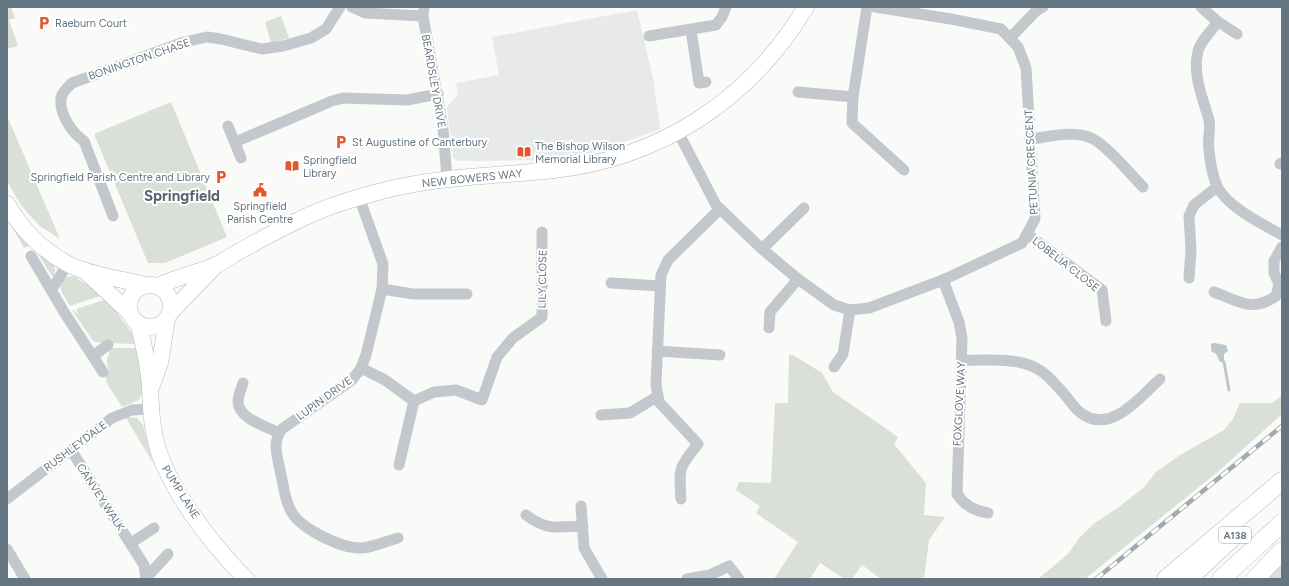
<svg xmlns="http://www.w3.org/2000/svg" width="1289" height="586" viewBox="0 0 1289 586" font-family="Figtree,sans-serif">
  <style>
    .built { fill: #e8e9e9 }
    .green { fill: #dadfd7 }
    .water { fill: #bbc7cb }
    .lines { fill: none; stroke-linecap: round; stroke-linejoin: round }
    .stream { stroke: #bbc7cb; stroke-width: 3 }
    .secondary-casing { stroke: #b3babf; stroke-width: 17 }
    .primary-casing { stroke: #b5babe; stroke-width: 19 }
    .street { stroke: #c3c8cc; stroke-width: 11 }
    .secondary { stroke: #fff; stroke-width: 16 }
    .primary { stroke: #fff; stroke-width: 18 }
    .rail-casing { stroke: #a2aab0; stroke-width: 4.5 }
    .rail { stroke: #fff; stroke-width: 3; stroke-dasharray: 9; stroke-linecap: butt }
    .labels { text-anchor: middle; stroke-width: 4; stroke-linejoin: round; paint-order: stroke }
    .shield { fill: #fff; stroke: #939fa8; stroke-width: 1 }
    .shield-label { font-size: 10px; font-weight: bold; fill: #657683 }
    .poi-label { font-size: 11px; fill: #657683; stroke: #fff; text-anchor: start }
    .street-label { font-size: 11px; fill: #657683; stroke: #fff }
    .district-label { font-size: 15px; font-weight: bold; fill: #57646e; stroke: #fff }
  </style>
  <rect width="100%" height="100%" fill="#fafaf8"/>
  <polygon class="built" points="637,10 653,78 660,129 601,151 572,157 547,160 459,161 453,158 447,107 458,94 456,83 499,75 492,37"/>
  <g class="green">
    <polygon points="7,7 11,7 15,18 9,20 18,46 7,49"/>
    <polygon points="281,16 289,38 271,43 265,22"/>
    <polygon points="171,102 227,237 165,263 148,263 94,134"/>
    <polygon points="7,116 60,239 40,226 29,215 19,202 7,181"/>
    <polygon points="14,224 31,245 24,248 11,225"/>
    <path d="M40 251C48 258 58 264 54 276H52L38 254Z"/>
    <polygon points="74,276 103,295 70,306 62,293 60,285 66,277"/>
    <polygon points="107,299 131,332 136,344 101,343 93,341 72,310 74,310 77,314 78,313 76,309"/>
    <path d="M113 348H137L143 391 139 400 122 407 108 385 106 379V373L109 370C105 362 107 354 113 348Z"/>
    <polygon points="789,355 793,355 822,373 833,392 898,437 894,444 926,483 924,515 945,517 929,540 924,579 881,579 862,565 852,579 845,579 820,563 810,579 774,579 798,542 756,513 760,506 736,490 739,482 771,483 775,403 788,403"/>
    <polygon points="1282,396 1282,414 1220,470 1085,579 1038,579 1068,554 1080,537 1096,522 1119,507 1144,487 1156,472 1180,455 1224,430 1233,419 1240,403 1272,403"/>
    <polygon points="128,417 137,418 143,425 153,463 126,418"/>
    <polygon points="1282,561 1282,579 1265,579"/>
  </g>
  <polygon class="water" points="1214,343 1226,345 1228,351 1224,354 1224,362 1220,362 1216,354 1211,351 1211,344"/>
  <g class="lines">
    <polyline class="stream" points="1224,362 1229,390"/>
    <g class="secondary-casing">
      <g id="secondary">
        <path d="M7 204C21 229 43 251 68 264 89 275 122 279 145 285"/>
        <polyline points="84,270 131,314"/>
        <circle cx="150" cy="306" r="21"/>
        <path d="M158 286C177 277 197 273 216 265 224 261 231 256 238 252 260 240 281 228 303 218 330 205 358 197 386 190 441 176 498 176 554 170 661 158 750 100 806 7"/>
        <polyline points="170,313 216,265"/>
        <path d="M138 323C144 345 149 366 150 389 151 405 151 421 155 437 164 484 212 545 246 579"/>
        <polyline points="152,385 160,363 167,319"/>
      </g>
    </g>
    <g class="primary-casing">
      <g id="primary">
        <polyline points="1166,579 1282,481"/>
        <polyline points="1188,579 1231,539"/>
        <polyline points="1221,579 1282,523"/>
        <polyline points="1255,579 1282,551"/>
      </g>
    </g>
    <g class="street">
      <polyline points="352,7 365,13 423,16"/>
      <polyline points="424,7 423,16 443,128 447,179"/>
      <polyline points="867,7 853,97 852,123 904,170"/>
      <path d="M1201 7 1217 21C1213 32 1202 37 1198 51 1192 75 1203 98 1209 120 1211 131 1207 140 1209 150 1210 162 1212 174 1217 186 1227 207 1262 224 1282 235"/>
      <polyline points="1217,21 1237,34"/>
      <polyline points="691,30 699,83 706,82"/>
      <polyline points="649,36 716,25 722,17 726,7"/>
      <polyline points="1010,38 1036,11 1043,7"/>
      <polyline points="798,92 853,97"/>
      <polyline points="228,126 241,158"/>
      <polyline points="678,132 716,205 762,249 798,279 834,305 850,310 869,308 943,280 1022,243 1035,219 1026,68 1018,47 1001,29 951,19 875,7"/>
      <path d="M1030 139C1048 137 1074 130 1091 138 1106 144 1131 175 1143 187"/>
      <polyline points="235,142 332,101 343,98 407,100 438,94"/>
      <polyline points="1280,164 1282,163"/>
      <path d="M359 197 383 264 382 289 366 355 361 368 352 380 282 429C272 441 277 456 280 470 283 482 284 497 290 509 298 528 342 549 362 548 374 547 386 541 398 538"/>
      <path d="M113 216 84 141C72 133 59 114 61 98 62 92 68 87 72 83L184 42 207 37 221 39 262 49 283 46 311 38 326 29 340 7"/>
      <polyline points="1027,234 1102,290 1106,321"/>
      <polyline points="762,249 804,208"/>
      <polyline points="31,256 64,312 103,372"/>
      <polyline points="1189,278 1191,250 1189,216 1194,205 1217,187"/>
      <path d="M943 280 959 322 962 338 957 494C964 505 975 511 988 513"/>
      <polyline points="611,283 660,286"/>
      <polyline points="382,289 413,294 467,294"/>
      <polyline points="51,290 68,264"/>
      <path d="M1214 292C1239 301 1252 313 1276 296L1279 284 1274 273V261L1282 247"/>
      <polyline points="769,328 770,312 798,279"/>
      <polyline points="657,351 720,355"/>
      <polyline points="93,356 108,345"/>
      <path d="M962 360C984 361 1013 357 1034 367 1047 373 1056 385 1065 395 1071 402 1076 411 1084 415 1112 433 1141 396 1160 379"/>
      <polyline points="834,367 843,354 850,310"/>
      <polyline points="361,368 385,380 414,401 399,465"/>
      <path d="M243 383C241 389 238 396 238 402 239 419 266 426 279 433"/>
      <polyline points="414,401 434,392 456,390 482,400 497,357 513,338 542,317 542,232"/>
      <polyline points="601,415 630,413 658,396"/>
      <polyline points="71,450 144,565 146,579"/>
      <polyline points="7,499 112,418 132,410 151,409"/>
      <path d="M681 499C679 469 678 468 698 444L659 402 656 384 661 275 668 260 720 209"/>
      <polyline points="581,506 584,548 602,579"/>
      <path d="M526 515C547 531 558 527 583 526"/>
      <polyline points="131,543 154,528"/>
      <polyline points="7,549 25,579"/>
      <polyline points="146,578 168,554"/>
      <polyline points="687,579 710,575 729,566 739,579"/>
    </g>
    <use href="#secondary" class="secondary"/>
    <use href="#primary" class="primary"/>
    <g class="rail-casing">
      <polyline id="rail" points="1096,579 1282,426"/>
    </g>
    <use href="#rail" class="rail"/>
  </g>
  <defs>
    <g id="parking-bare" transform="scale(1.08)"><path d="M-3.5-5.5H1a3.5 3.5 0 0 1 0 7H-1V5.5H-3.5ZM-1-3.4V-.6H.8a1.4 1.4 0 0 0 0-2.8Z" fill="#e4572e" stroke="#fff" stroke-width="2.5" paint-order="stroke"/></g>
    <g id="library-bare" transform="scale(1.08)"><path d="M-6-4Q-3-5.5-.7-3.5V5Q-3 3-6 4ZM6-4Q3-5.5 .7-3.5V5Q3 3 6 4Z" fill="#e4572e" stroke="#fff" stroke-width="2.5" paint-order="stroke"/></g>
    <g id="civic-bare" transform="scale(1.08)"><path d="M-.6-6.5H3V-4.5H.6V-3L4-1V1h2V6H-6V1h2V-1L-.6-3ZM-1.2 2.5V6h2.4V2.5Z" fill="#e4572e" stroke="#fff" stroke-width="2.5" paint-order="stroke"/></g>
  </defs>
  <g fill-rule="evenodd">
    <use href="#parking-bare" x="44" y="23"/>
    <use href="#parking-bare" x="341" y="142"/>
    <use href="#library-bare" x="524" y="152"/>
    <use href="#library-bare" x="292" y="166"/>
    <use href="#parking-bare" x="221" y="177"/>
    <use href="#civic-bare" x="260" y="190"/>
  </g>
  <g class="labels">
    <rect class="shield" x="1219" y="527" width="32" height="16" rx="3"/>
    <g class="shield-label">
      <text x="1235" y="539">A138</text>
    </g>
    <g class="poi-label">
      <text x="55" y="27">Raeburn Court</text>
      <text x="352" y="146">St Augustine of Canterbury</text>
      <text x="535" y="150">The Bishop Wilson<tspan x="535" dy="13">Memorial Library</tspan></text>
      <text x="303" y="164">Springfield<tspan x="303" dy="13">Library</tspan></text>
      <text x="210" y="181" text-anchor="end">Springfield Parish Centre and Library</text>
      <text x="260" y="210" text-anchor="middle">Springfield<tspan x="260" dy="13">Parish Centre</tspan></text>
    </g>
    <g class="street-label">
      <text transform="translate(139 59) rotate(-19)" y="4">BONINGTON CHASE</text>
      <text transform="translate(434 81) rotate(80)" y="4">BEARDSLEY DRIVE</text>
      <text transform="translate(1031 162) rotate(-93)" y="4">PETUNIA CRESCENT</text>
      <text transform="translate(472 178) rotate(-6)" y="4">NEW BOWERS WAY</text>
      <text transform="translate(1066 264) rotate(38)" y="4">LOBELIA CLOSE</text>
      <text transform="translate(542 279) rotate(-89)" y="4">LILY CLOSE</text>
      <text transform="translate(324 398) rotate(-36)" y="4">LUPIN DRIVE</text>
      <text transform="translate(959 404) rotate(-87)" y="4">FOXGLOVE WAY</text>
      <text transform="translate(75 446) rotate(-37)" y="4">RUSHLEYDALE</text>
      <text transform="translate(181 492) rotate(58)" y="4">PUMP LANE</text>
      <text transform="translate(101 497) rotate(57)" y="4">CANVEY WALK</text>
    </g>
    <g class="district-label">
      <text x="182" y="201">Springfield</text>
    </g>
  </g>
  <rect width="1289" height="586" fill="none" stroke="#657683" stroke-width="16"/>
</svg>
